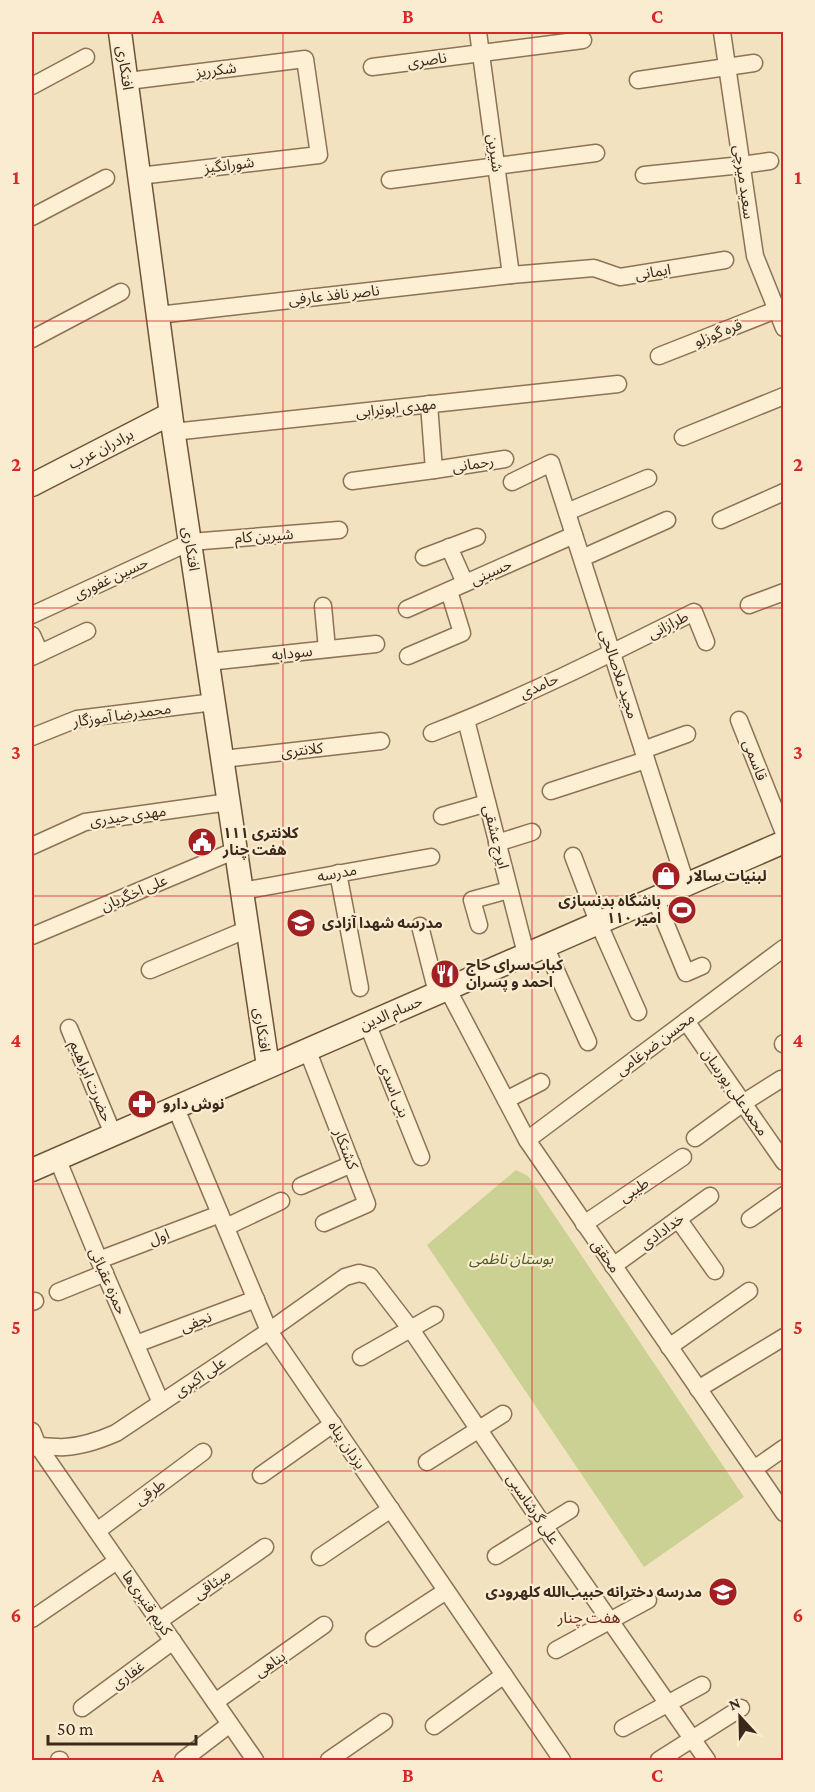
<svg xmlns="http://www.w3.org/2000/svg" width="815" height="1792" viewBox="0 0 815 1792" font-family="'Crimson Pro','Noto Sans Arabic',serif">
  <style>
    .green { fill: #cbd192 }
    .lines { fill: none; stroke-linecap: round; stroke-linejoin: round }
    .street-casing { stroke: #8d7256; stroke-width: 19 }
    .secondary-casing { stroke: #6f5339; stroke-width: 25 }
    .street { stroke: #fcefd3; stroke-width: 16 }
    .secondary { stroke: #fcefd3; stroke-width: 22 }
    .grid { fill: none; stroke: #d62828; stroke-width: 1.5; stroke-opacity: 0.55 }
    .labels { text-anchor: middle; stroke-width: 4.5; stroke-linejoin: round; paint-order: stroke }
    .street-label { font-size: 15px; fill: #3b2a1c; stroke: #f9ecd0 }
    .poi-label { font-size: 15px; font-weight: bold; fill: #3b2a1c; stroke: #f9ecd0; text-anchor: start }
    .park-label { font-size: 15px; font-style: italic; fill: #4c5920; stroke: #f9ecd0 }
    .neighbourhood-label { font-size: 16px; fill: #6c2717; stroke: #f9ecd0 }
    .neatline { fill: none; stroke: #d62828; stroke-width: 2 }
    .grid-label { font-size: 20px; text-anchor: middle; font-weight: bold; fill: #d62828 }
  </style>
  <rect width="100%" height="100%" fill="#f2e2bf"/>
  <polygon class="green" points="516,1170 528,1176 744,1497 644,1567 427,1245"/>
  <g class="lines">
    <g class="street-casing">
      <g id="street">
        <polyline points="478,32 511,275"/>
        <polyline points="722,32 755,256 784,328"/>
        <polyline points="372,67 583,40"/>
        <polyline points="638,80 754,63"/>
        <polyline points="128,81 305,59 319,155 139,176"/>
        <polyline points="32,86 86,57"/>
        <polyline points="644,175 742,165 770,161"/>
        <polyline points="390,180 596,153"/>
        <polyline points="32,217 106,178"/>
        <polyline points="158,315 511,275 594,268 620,277 725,260"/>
        <polyline points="32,339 121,292"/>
        <polyline points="659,356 776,310"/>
        <polyline points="429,404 434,470 505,459"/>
        <polyline points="173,432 618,384"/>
        <polyline points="683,437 784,396"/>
        <polyline points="352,481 434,470"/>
        <polyline points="512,482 551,463 686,884"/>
        <polyline points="567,512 648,478"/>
        <polyline points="721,520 784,492"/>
        <polyline points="449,547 465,583"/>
        <polyline points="424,557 477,537"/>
        <polyline points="582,558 667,520"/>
        <polyline points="749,605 784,592"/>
        <polyline points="323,606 327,649"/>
        <polyline points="407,609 574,535"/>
        <polyline points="32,615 190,542 339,530"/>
        <polyline points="32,635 40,653"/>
        <polyline points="408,656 462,633 449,591"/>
        <polyline points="32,657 87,631"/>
        <polyline points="208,662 376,644"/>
        <polyline points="466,720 526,954"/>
        <polyline points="739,720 784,833"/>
        <path d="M432 733C522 698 608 655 694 612L706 642"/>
        <polyline points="32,737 77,719 214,702"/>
        <polyline points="643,750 687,734"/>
        <polyline points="223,759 381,741"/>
        <polyline points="551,791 646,760"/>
        <polyline points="442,816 487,803"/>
        <polyline points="497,843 532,832"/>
        <polyline points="32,846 85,822 229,802"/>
        <polyline points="573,856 598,922 638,1012"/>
        <polyline points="338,873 360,988"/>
        <polyline points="242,891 431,857"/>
        <polyline points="655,898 686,973 702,966"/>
        <polyline points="479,925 472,900 509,890"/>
        <polyline points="420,926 437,993"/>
        <polyline points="32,936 236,850"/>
        <polyline points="545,946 588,1042"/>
        <polyline points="150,970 248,929"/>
        <polyline points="447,988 527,1140 784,1513"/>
        <polyline points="686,1021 784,1162"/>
        <polyline points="367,1023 421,1157"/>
        <polyline points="69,1028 113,1134"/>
        <polyline points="783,1044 784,1043"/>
        <polyline points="307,1049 367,1204 324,1223"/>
        <polyline points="506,1100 541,1082"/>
        <polyline points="175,1106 269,1331 562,1760"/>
        <polyline points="695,1138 743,1103 781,1079"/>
        <polyline points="527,1140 784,948"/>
        <polyline points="57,1158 99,1260 161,1403"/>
        <polyline points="301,1186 352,1164"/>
        <polyline points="678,1219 715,1271"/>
        <polyline points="750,1219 784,1195"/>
        <polyline points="584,1224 683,1157"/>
        <polyline points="226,1227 281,1201"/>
        <polyline points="99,1260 220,1214"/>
        <polyline points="613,1266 710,1196"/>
        <polyline points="58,1292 105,1273"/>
        <polyline points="32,1302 35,1301"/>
        <polyline points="136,1344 256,1299"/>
        <polyline points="669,1347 749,1291"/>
        <polyline points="361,1357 435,1315"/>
        <polyline points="698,1389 784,1337"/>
        <polyline points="32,1431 38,1446 255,1760"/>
        <path d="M32 1448C42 1444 54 1448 65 1447 83 1446 100 1440 116 1433L269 1331 345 1277 359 1273 370 1276 410 1328 544 1526 707 1760"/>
        <polyline points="427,1462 503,1414"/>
        <polyline points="754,1469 784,1448"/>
        <polyline points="261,1475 333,1424"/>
        <polyline points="97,1531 203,1452"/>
        <polyline points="496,1556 570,1510"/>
        <polyline points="320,1557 391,1509"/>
        <polyline points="32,1619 117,1561"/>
        <polyline points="159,1621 265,1547"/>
        <polyline points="374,1638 446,1591"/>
        <polyline points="556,1650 648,1600"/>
        <polyline points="215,1702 324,1625"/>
        <polyline points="82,1708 173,1641"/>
        <polyline points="434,1726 504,1675"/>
        <polyline points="623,1728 702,1685"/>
        <polyline points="59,1760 60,1760"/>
        <polyline points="183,1760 230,1724"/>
        <polyline points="329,1760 384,1722"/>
        <polyline points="659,1760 741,1708"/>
      </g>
    </g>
    <g class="secondary-casing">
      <g id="secondary">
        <polyline points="120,32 172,422 268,1066"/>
        <polyline points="32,485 170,414"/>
        <polyline points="32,1170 784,842"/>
      </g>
    </g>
    <use href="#street" class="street"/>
    <use href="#secondary" class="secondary"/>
  </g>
  <path class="grid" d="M283 32V1760M532 32V1760M32 321H784M32 608H784M32 896H784M32 1184H784M32 1471H784"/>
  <defs>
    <g id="civic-disc" transform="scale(1.5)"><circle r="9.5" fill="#a22022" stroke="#f9ecd0"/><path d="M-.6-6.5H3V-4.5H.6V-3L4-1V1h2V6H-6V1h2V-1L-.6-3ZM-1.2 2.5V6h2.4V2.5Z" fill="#fff"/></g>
    <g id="shop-disc" transform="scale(1.5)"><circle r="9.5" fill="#a22022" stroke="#f9ecd0"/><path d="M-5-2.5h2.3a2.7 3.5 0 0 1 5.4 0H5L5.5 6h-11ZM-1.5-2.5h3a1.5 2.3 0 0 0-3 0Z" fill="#fff"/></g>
    <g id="stadium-disc" transform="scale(1.5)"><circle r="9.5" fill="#a22022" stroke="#f9ecd0"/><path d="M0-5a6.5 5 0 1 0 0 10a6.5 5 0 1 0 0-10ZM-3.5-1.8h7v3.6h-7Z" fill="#fff"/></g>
    <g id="school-disc" transform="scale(1.5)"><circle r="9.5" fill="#a22022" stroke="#f9ecd0"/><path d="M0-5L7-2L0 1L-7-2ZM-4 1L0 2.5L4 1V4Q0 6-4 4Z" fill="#fff"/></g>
    <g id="restaurant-disc" transform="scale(1.5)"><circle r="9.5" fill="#a22022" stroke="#f9ecd0"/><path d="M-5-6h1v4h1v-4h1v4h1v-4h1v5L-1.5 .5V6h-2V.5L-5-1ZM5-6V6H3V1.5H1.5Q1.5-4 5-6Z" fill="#fff"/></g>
    <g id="pharmacy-disc" transform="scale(1.5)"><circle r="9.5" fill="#a22022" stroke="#f9ecd0"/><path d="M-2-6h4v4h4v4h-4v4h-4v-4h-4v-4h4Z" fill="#fff"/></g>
  </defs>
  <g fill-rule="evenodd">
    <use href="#civic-disc" x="202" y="842"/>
    <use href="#shop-disc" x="666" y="876"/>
    <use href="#stadium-disc" x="682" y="910"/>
    <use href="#school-disc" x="301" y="923"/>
    <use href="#restaurant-disc" x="445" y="974"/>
    <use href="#pharmacy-disc" x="142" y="1104"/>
    <use href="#school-disc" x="723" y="1592"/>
  </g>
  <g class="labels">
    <g class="street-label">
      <text transform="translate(427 60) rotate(-8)" y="5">ناصری</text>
      <text transform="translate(125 68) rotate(82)" y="5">افتکاری</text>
      <text transform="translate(216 70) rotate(-7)" y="5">شکرریز</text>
      <text transform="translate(495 153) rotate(82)" y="5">شیرین</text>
      <text transform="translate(229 165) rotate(-7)" y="5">شورانگیز</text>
      <text transform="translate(744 182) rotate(82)" y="5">سعید میرچی</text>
      <text transform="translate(653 272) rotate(-9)" y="5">ایمانی</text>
      <text transform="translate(334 295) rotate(-6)" y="5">ناصر نافذ عارفی</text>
      <text transform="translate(718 333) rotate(-22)" y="5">قره گوزلو</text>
      <text transform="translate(396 408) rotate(-6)" y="5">مهدی ابوترابی</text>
      <text transform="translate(101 449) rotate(-27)" y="5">برادران عرب</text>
      <text transform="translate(473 464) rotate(-9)" y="5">رحمانی</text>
      <text transform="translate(264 536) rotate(-4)" y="5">شیرین کام</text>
      <text transform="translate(191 549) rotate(81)" y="5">افتکاری</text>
      <text transform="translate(491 572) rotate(-24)" y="5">حسینی</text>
      <text transform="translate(111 578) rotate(-25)" y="5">حسین غفوری</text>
      <text transform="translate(668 625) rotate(-27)" y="5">طرازانی</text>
      <text transform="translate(292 653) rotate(-6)" y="5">سودابه</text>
      <text transform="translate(619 674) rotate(72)" y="5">مجید ملاصالحی</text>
      <text transform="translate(539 686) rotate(-25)" y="5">حامدی</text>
      <text transform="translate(122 715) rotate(-8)" y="5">محمدرضا آموزگار</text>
      <text transform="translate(302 750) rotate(-6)" y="5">کلانتری</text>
      <text transform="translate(755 760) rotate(69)" y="5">قاسمی</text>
      <text transform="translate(128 816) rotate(-8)" y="5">مهدی حیدری</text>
      <text transform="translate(496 837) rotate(76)" y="5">ایرج عشقی</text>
      <text transform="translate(337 873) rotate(-10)" y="5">مدرسه</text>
      <text transform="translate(134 893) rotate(-23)" y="5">علی اخگریان</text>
      <text transform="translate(391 1013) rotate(-23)" y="5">حسام الدین</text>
      <text transform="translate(262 1030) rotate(82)" y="5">افتکاری</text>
      <text transform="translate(655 1044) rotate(-37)" y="5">محسن ضرغامی</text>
      <text transform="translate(91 1081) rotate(67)" y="5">حضرت ابراهیم</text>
      <text transform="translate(394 1090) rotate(68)" y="5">بنی اسدی</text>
      <text transform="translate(735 1092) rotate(55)" y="5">محمدعلی پورسان</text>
      <text transform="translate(346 1149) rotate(69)" y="5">کشتکار</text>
      <text transform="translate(634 1190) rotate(-34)" y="5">طیبی</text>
      <text transform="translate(662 1231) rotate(-36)" y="5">خدادادی</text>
      <text transform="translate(159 1237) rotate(-21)" y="5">اول</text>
      <text transform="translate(606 1256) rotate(55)" y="5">محقق</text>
      <text transform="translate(108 1281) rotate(66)" y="5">حمزه عقبائی</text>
      <text transform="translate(196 1322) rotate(-21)" y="5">نجفی</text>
      <text transform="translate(200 1377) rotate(-34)" y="5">علی اکبری</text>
      <text transform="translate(347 1445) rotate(56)" y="5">یزدان پناه</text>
      <text transform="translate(150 1492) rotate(-36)" y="5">طرقی</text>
      <text transform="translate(533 1509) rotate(56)" y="5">علی گرشاسبی</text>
      <text transform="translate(212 1584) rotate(-35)" y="5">میثاقی</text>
      <text transform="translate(147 1603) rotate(55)" y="5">کریم قنبری‌ها</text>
      <text transform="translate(270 1664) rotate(-35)" y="5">پناهی</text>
      <text transform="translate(128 1675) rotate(-36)" y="5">غفاری</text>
    </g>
    <g class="poi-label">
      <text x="223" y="838">کلانتری ۱۱۱<tspan x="223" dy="17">هفت چنار</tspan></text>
      <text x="687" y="881">لبنیات سالار</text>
      <text x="661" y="906" text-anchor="end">باشگاه بدنسازی<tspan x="661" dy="17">امیر ۱۱۰</tspan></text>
      <text x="322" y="928">مدرسه شهدا آزادی</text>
      <text x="466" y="970">کباب‌سرای حاج<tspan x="466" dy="17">احمد و پسران</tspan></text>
      <text x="163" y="1109">نوش دارو</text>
      <text x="702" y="1597" text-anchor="end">مدرسه دخترانه حبیب‌الله کلهرودی</text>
    </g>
    <g class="park-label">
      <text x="511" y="1264">بوستان ناظمی</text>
    </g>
    <g class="neighbourhood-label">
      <text x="589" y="1623">هفت چنار</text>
    </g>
  </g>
  <rect width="815" height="1792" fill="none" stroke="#f9ecd0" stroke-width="66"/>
  <g transform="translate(740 1717) rotate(338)" stroke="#f9ecd0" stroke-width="4.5" paint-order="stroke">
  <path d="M0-4.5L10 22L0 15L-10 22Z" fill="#3b2a1c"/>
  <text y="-9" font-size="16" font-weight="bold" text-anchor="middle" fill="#3b2a1c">N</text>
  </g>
  <path d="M48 1735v9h148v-9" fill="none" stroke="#3b2a1c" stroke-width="3"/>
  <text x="57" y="1735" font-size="18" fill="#3b2a1c" stroke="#f9ecd0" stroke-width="4.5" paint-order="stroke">50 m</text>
  <rect x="33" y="33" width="749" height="1726" class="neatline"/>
  <g class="grid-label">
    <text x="158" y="23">A</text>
    <text x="408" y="23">B</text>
    <text x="657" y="23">C</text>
    <text x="16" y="184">1</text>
    <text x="798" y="184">1</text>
    <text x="16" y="471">2</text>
    <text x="798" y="471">2</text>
    <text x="16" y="759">3</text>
    <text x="798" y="759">3</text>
    <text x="16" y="1047">4</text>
    <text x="798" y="1047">4</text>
    <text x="16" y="1334">5</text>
    <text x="798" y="1334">5</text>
    <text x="16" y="1622">6</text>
    <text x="798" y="1622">6</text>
    <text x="158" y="1782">A</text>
    <text x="408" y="1782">B</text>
    <text x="657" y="1782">C</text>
  </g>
</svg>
